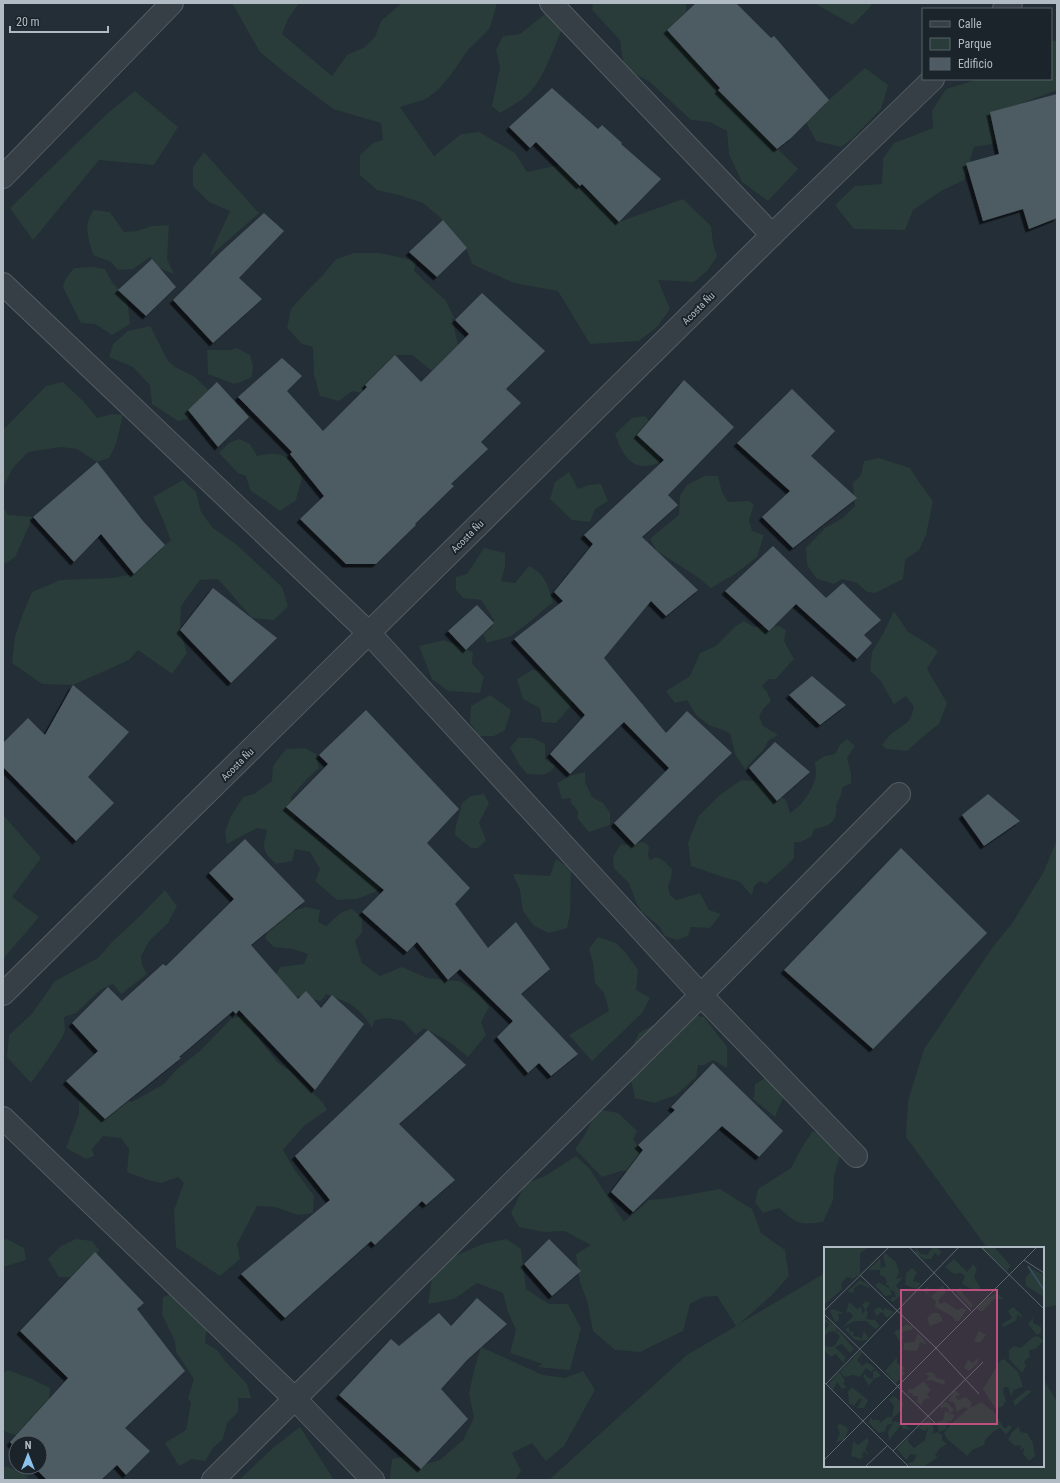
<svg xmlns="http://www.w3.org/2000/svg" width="1060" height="1483" viewBox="0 0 1060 1483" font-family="'Roboto Condensed',sans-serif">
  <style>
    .green { fill: #293c39 }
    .building { fill: #4e5b64; filter: url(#shadow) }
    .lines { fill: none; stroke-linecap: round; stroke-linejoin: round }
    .street-casing { stroke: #545d64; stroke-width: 24 }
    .street { stroke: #363f46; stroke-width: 22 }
    .labels { text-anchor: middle; stroke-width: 4; stroke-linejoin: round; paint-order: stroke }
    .street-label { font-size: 10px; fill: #b1bbc3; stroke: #1b242b }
    .inset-river { fill: none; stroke: #384d5b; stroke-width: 2 }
    .inset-road { fill: none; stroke: #5c666e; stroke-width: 1 }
    .view { fill: #bc517f; fill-opacity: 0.15; stroke: #bc517f; stroke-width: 2 }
    .inset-edge { fill: none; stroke: #b1bbc3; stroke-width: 2 }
  </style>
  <defs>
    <filter id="shadow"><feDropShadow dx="-3.5" dy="3.5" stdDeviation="0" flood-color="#0009"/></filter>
  </defs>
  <rect width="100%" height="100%" fill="#232e36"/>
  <g class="green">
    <path d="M232 3H299L288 19 282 34 332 76 347 55 365 47 375 37 381 21 402 3H497L490 28 468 50 450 76 438 90 426 99 400 107 434 156 461 134 479 132 515 153 527 172 559 165C578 184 599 202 619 222L683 199 711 226 713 244 717 256 708 270 694 282 658 280 670 309 657 327 639 341 590 344 558 291 514 283 472 264 466 248 443 220 423 203 399 195 377 190 360 175V155L373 143 383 140 381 123 333 109 289 76 260 52Z"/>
    <polygon points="593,3 686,3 686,12 667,30 698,64 718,90 798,169 768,201 742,182 729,154 727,131 710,122 691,120 650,82 624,68 620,40 592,10"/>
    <polygon points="814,3 871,3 871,6 853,25"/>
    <path d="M545 14 553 16 563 26C555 46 542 83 526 96 518 103 508 108 500 113L492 106 500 67 496 50 503 36 520 34Z"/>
    <polygon points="1057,40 1057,90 1022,103 992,144 974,147 964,180 941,191 913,210 905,230 854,229 835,205 855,186 882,184 883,159 894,143 933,128 932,111 946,89 979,79 1051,79 1051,42"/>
    <polygon points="865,68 888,85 881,109 852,139 841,147 816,141 806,122 830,99"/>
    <polygon points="135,91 178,127 154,165 99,160 33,240 10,208 108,113"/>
    <polygon points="204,152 259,213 209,257 230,211 209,202 193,186 193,167"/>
    <path d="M94 210 110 212 124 232 137 231 152 226 169 225 167 259 174 274 159 268 150 257 133 269 118 270 111 262 93 255C89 238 82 226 94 210Z"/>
    <polygon points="354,253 380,253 416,261 414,271 446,301 455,320 452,318 458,345 432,371 412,355 395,355 365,385 361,393 352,391 339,401 320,396 314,375 313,347 302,344 287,328 291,309 306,292 323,275 336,259"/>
    <polygon points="92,267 105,269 112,282 127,298 130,324 112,335 95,324 81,323 63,287 66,278 74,268"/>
    <polygon points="150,326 168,361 175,367 195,377 208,390 187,419 178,421 152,404 150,385 133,367 109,357 113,344 128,331"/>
    <polygon points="237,348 250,355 253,366 252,377 241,382 234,384 208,374 207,350 231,350"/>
    <polygon points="63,382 83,401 97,418 112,414 123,415 116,444 109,458 97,462 77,449 61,447 28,452 12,469 3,488 3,430 46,386"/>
    <path d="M645 416 656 429 661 461C655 465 653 465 646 466 627 467 621 449 615 434L632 418Z"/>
    <path d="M239 439 250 444 257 456C282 449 290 456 302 478L296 500 280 511 250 490 246 476 238 473 219 453 229 443Z"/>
    <polygon points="879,458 910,468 921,485 933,501 926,535 919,550 905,560 903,579 875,593 867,592 857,583 842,579 834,584 817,579 807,565 806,548 825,528 843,518 855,506 853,483 861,475 864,461"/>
    <polygon points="569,472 578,489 589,485 601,484 608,501 595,509 590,522 572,520 550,499 555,482"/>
    <polygon points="705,476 718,476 722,492 728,502 749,501 754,505 749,520 752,531 764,535 757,557 735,574 711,588 696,576 657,551 650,539 663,528 679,515 680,495 688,484"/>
    <polygon points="183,480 196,492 201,512 213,528 237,545 282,587 288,606 274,620 252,618 218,579 200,580 181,606 180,630 187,653 172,674 138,650 129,660 73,685 42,684 12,663 15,637 22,616 32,592 60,580 112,578 134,574 165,545 171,541 164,522 153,497"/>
    <polygon points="3,507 8,515 33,517 15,557 3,565"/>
    <path d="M484 548 505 553V567L501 581 515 583 529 566C545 574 548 585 553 602L527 624 511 636 487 643 483 634 492 627 494 620 481 600 463 598 456 590V577L467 574Z"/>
    <path d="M894 611 908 632 922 640 938 651 927 669 947 703 939 724 926 734 907 751 886 749 882 745C886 740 890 734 895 731 908 722 910 723 914 707L906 696 894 704 880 680 870 671 872 652 884 632Z"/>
    <polygon points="744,621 754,627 779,626 786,630 784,641 794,659 776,679 769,679 762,686 767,692 771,701 763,709 759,717 763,726 778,735 768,741 764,749 745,769 735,754 730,733 709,725 696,715 687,700 675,703 666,691 690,676 700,653 716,646 736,626"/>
    <polygon points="444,640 473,652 472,663 484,677 480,693 448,691 432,679 419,646"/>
    <path d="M532 670C549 671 565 683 577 693L569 708 556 723 542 722 540 708 523 699 517 679Z"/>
    <polygon points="490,695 511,710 505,730 494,736 479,736 470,723 471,706"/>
    <path d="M518 738H533L545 744V759L555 766C548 777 539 775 527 774L519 764 510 748Z"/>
    <path d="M847 739 855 746 847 758 851 773V783L842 788C842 795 838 800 836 807 836 809 837 811 836 814 834 825 824 827 814 829L812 836 801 842H794V858L783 869 766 884 760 881 754 886 752 896 740 882 723 877 691 866 688 843 698 817 720 795 741 780 754 781 786 800 790 813C802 806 811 792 815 779 817 774 815 768 815 762L825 756 835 754 840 745Z"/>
    <path d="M305 748 316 754 319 768 307 779 291 797 295 819 329 847 347 852 391 876 375 892 357 899 337 900 315 881 320 869 310 852 295 849 292 861 276 864C261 850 263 848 267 830L257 828 227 844 225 832 231 816 243 797 254 794 272 781 273 766 286 749Z"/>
    <polygon points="585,772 585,782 592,797 603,803 610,813 610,825 589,832 578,819 578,811 571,803 571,798 562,799 557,783 570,776"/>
    <path d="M484 794 489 803 479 823 486 840 478 848H471L455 835C455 824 460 814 462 803L471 796Z"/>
    <polygon points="3,815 41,858 12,897 39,917 3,959"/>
    <polygon points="1057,840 1057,1305 1043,1308 1043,1248 987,1248 906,1137 908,1101 924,1049 992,948 1013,922 1043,873"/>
    <polygon points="643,842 649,846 648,856 650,860 656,857 663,860 672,869 671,879 668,886 670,895 676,900 700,893 709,910 721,914 710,928 691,927 688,936 677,940 665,936 659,926 642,912 636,902 629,883 614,868 613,857 621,844 626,845"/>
    <polygon points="556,859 571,869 570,914 567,928 549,933 534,926 523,911 520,890 513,874 550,876"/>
    <path d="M165 890 177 906 168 923 150 940 141 956 142 965 147 974 121 994 113 984 100 990 76 1013 64 1017C64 1021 65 1026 65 1030 63 1040 38 1073 31 1083L7 1057 9 1035 31 1015 55 981 98 958 113 941 141 915Z"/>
    <path d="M306 907 320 910 318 922 326 926 342 912 352 909 362 917V932L355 941 362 963 380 976 402 967 427 978 460 981 479 995 489 1007 481 1022 486 1035 468 1057 451 1043 424 1028 416 1035 403 1021 387 1018 375 1020 372 1028C358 1005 351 1004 326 994L321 1001 294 996 266 994 280 967 304 964 308 954 293 949 274 947 265 938 273 917Z"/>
    <polygon points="598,937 616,943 625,952 638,970 636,990 650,998 642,1013 592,1061 569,1035 609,1011 604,993 595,983 593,963 589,949"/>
    <polygon points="250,1014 259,1016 252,1029 277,1062 293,1073 323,1103 327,1110 305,1125 283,1150 294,1169 314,1196 313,1213 298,1215 275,1207 257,1206 237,1244 240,1259 220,1276 176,1247 174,1210 184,1183 178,1177 161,1183 148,1180 127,1172 129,1149 121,1138 103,1136 92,1149 94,1156 86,1159 66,1148 79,1114 79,1101 106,1095 132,1102 164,1084 176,1070 201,1050 231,1019"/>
    <polygon points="689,1015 704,1017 727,1047 727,1068 713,1060 704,1065 698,1065 696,1077 676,1095 654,1103 635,1098 631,1080 628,1055 639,1033 653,1025 665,1024"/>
    <polygon points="767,1077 784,1096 775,1117 752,1098 754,1097 755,1084"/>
    <path d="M597 1109 618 1113 637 1131 633 1139 644 1156 637 1171H621L602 1177 575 1149C586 1136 590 1124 597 1109Z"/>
    <path d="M813 1131 833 1140 840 1156 834 1176 833 1200 823 1222C799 1225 797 1224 779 1208L763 1213 755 1202 758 1189 791 1168 802 1147Z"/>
    <polygon points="576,1156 589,1168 624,1222 649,1200 670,1198 720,1189 752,1209 761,1233 785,1250 789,1276 771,1296 739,1324 825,1273 825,1466 1043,1466 1043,1378 1057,1402 1057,1480 549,1480 687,1355 736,1326 717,1296 703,1297 690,1304 683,1331 640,1352 615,1350 593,1331 587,1300 580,1283 576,1254 591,1245 564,1231 544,1232 519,1227 511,1213 525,1184 545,1176"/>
    <polygon points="7,1239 24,1248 26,1260 3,1267 3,1240"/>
    <polygon points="76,1239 92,1241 99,1250 94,1264 80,1278 59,1277 48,1259 61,1246"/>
    <polygon points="506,1239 521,1249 526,1289 549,1304 568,1304 581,1328 570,1370 537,1367 543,1364 510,1353 516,1330 508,1312 503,1293 477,1283 454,1299 428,1304 434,1265 483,1244"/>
    <polygon points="172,1294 207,1329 205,1343 217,1350 225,1361 247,1384 251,1398 238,1398 238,1412 227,1423 223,1439 213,1448 205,1461 192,1459 179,1466 165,1443 186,1430 191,1403 188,1398 194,1379 176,1352 175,1341 162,1314 163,1297"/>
    <polygon points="481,1347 543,1375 565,1378 583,1371 595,1390 564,1446 546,1461 532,1443 512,1453 521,1471 515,1480 391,1480 390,1477 392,1459 408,1456 426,1464 440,1460 463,1440 474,1418 469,1394 474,1370"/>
    <polygon points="8,1370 32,1379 50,1388 47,1428 32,1439 8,1433 3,1430 3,1373"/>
    <polygon points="300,1427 334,1480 239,1480 274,1447"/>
    <polygon points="3,1466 21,1471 30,1480 3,1480"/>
  </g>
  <g class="building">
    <polygon points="696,3 736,3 771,38 774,36 829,100 791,138 777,149 718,90 720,88 667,30"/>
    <polygon points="552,88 598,129 602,125 622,143 621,144 661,179 619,222 582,184 580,186 536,142 530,148 509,127"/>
    <polygon points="1057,94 1057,218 1029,229 1023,209 983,221 966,163 999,154 990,112"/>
    <polygon points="264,213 284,231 239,278 262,299 213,343 173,300 221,252"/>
    <polygon points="443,220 467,248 437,277 409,252"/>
    <polygon points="152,259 176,287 146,316 118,290"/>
    <polygon points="482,293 545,351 506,389 521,403 481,442 488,449 451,484 454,486 415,524 416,525 376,564 346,564 300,519 324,496 290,454 292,452 238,397 282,358 302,376 287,391 323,431 367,387 365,385 395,355 421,382 469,334 455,320"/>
    <polygon points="684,380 734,427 668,495 678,505 642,537 698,590 666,616 651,601 604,658 666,733 687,711 732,753 635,845 614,823 669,768 624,722 570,774 550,754 585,715 514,639 563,601 554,592 593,544 584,535 664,460 637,435"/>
    <polygon points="217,382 249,417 218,447 188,410"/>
    <polygon points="792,389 835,431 811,456 857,498 793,548 762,517 790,491 737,443"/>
    <polygon points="97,462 143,521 165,545 134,574 101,534 74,562 33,517"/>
    <polygon points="773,546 826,598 843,583 881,620 864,635 872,643 857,659 796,604 769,631 725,591"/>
    <polygon points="213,588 277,638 231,683 180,630"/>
    <polygon points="477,605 494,623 466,650 448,631"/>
    <polygon points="812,676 846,705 820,725 789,695"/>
    <polygon points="73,685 129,732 88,777 114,803 76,841 3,767 3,743 28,718 45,735"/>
    <polygon points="366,710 459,809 427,843 470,888 455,904 488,948 516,922 550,969 521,994 578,1054 551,1076 539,1063 528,1073 497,1037 513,1021 460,969 448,980 417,942 407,952 362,912 384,890 286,807 328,764 319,755"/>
    <polygon points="775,742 810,772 777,801 749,768"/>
    <polygon points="988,794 1020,821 984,846 962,815"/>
    <polygon points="245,839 305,901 251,945 298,999 306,991 321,1008 332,995 364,1024 315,1090 239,1010 236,1014 233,1011 179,1057 181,1058 105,1119 66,1081 98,1051 72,1023 108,987 122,1001 163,964 166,966 234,899 209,873"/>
    <polygon points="901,848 987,933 873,1049 784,970"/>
    <polygon points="428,1030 466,1065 399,1124 455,1180 426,1205 422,1201 375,1245 371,1241 285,1318 241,1274 330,1200 295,1156"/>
    <polygon points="713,1063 783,1131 759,1157 722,1126 633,1212 611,1192 643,1150 638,1145 675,1110 671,1107"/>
    <polygon points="549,1239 581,1271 552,1296 524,1264"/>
    <polygon points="95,1252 144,1303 137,1309 185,1371 125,1428 150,1451 126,1475 117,1465 101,1480 47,1480 34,1467 40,1467 40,1443 16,1443 16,1449 10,1442 68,1378 20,1331"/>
    <polygon points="477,1298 507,1324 467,1360 441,1389 468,1419 421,1469 339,1395 391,1339 399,1346 439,1313 451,1326"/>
  </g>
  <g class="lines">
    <g class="street-casing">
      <g id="street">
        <polyline points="551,3 772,235"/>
        <polyline points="1004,9 1011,3"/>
        <polyline points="3,177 172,3"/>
        <polyline points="3,284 369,633 701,995 856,1156"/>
        <polyline points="3,994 772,235 933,79"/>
        <polyline points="3,1118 295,1399 373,1480"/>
        <polyline points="213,1480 701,995 899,794"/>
      </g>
    </g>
    <use href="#street" class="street"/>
  </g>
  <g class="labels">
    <g class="street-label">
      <text transform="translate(698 308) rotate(-45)" y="4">Acosta Ñu</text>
      <text transform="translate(467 536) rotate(-45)" y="4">Acosta Ñu</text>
      <text transform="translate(237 764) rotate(-45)" y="4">Acosta Ñu</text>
    </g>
  </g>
  <g transform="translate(824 1247)">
    <rect width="220" height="220" fill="#232e36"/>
    <path d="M0 1H44L36 6V27L29 32 23 30 17 36 18 42 0 58ZM92 1 97 7 103 8 108 1H113L118 5 114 9 111 6 107 12H100L91 6ZM158 1H171L187 19 183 24ZM61 6 72 15 75 25 72 32 79 30 72 39 78 45 77 48 69 55 66 53 68 50H72L70 44 66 43 68 48 61 49 51 38 55 35 66 42 64 38H61L63 35 61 30 56 28V23H44L56 12 57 22 59 19 62 21 59 9ZM130 12 143 25 149 17 153 22 150 30 156 40 154 45 138 37 141 29 137 26 130 27 121 20ZM88 21 93 25 89 34 97 36 93 42 81 38 82 26ZM208 22 220 28V50L202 39 201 32ZM36 33 46 39 45 41 36 37 29 42 31 44 28 46 24 44ZM119 38 122 45 114 53 116 57 121 55 133 63 139 61 142 63 135 74H131L128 69 111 60 112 54 98 43 105 39 103 46 107 50ZM136 40 139 43 138 46 149 58 147 61 131 44ZM173 46 179 52H170L159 64H155L153 61 163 51ZM43 54 46 56 42 63 44 66 42 72 51 73 56 79 51 82 42 74H31L19 80 29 69 26 65 22 66 25 55 33 62 37 60 39 67 41 63 38 57ZM56 60 59 64 61 61 70 65 63 71 58 65 52 69 50 62ZM189 60 199 69 196 70 194 67 192 74 179 80 178 77 188 71 184 64ZM8 62 20 66 14 67 15 73 11 75 6 64ZM108 66H115L119 74 106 79 103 72ZM0 71 12 79 13 84 4 85 0 90V84L5 77 0 75ZM209 71V76L217 80V86L213 88 204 77ZM83 77 89 80 88 83 80 84 77 88 80 90 76 95 70 85ZM25 80 26 85 30 84 29 89 36 90 37 93 40 84 44 90 43 93 36 94 30 92 21 82ZM15 84 30 102 26 106 18 97 11 100 22 111 19 116 12 107 7 110 0 103 1 99 8 100 12 97 16 89 11 85ZM155 84 162 88 156 96 150 94ZM94 86 103 98 96 95 93 104 79 103 80 96 90 95ZM214 89 220 94 211 102 205 103 206 110 200 114 202 119 198 126 185 112V103L190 99 197 101 209 90ZM36 104 38 106 33 113 38 119 43 115 51 121 47 125 42 121 36 130 29 128 21 130 16 125 31 109 33 111 31 109ZM73 110V116L81 120 79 124 81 126 72 136 61 124ZM155 110 153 117 145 124 140 121 144 113 149 116ZM180 112 194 125 199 140 190 143 187 149 184 140H180L179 144 182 154 178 160 171 161 159 142 176 114ZM52 123 57 129 50 132 45 139 39 129 41 127 44 131 49 132V125ZM15 125 21 133 19 137 23 140 18 142 13 135 9 143 4 138ZM105 125 110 126 112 131 121 133 120 138 107 133 102 134 105 129 101 127ZM100 134 107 143 103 147 106 152H101L97 158 93 155 94 149H89L88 146H83L85 142H89ZM28 140 44 153 40 161H33L38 152H35L30 159 25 156 24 145ZM131 143 136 148 131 149 134 153 142 150 148 156 146 161 157 155 170 165 180 181H183L184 178 188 180 182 188 176 181 170 184 161 193 160 198 148 203 144 208 146 211 123 192 120 186 126 178 144 162 141 160 133 165 130 155 124 154ZM203 143 208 144 191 159 189 154ZM68 148 80 157 75 166 68 171V177L63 178 61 184 55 186 44 175 48 170V173H55L56 176 63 170H68L70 159 65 153 66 151 69 152ZM123 155 130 163 126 167 131 168 127 175 124 174 122 182 115 185 113 175 119 173 121 164 126 166 123 160 116 161 117 157ZM105 172 110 180 109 187 113 185 118 188V193L123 197 116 201 111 208 114 210 101 219H85L84 216 89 215 93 208 87 207 82 213 73 202 85 190 84 195 90 201 101 193 104 181 101 184 94 181ZM70 174 79 176 88 183 79 182 77 178 65 193 64 185ZM16 177 23 180 24 184 20 193 12 195 16 187 13 179ZM195 179 196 185 203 186 209 196 211 209 205 214 199 207 200 201 196 203 197 198 191 199 184 193 188 185ZM43 191 45 194 41 203 46 208 39 204 38 209 41 208 37 212 27 209 29 194 34 198Z" fill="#293c39"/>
    <path class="inset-river" d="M204 19 220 43"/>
    <path class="inset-road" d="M86 1 147 64M158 1 220 62M200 13 220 26M36 28 111 100 155 147M0 64 64 1M0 67 113 178M1 136 84 219M2 137 134 1M69 204 159 115M0 213 212 1M42 219 63 199"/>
    <path class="view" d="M77 43H173V177H77Z"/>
    <rect width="220" height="220" class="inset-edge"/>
  </g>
  <rect width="1060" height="1483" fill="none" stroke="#b1bbc3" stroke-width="8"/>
  <rect x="922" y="8" width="130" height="72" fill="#1b242b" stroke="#576068"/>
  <rect x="930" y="21" width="20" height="6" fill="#363f46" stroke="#576068"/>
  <text x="958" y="28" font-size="12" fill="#b1bbc3">Calle</text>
  <rect x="930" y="38" width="20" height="12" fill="#293c39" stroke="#576068"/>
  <text x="958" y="48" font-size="12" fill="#b1bbc3">Parque</text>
  <rect x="930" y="58" width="20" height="12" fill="#4e5b64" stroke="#576068"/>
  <text x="958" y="68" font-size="12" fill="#b1bbc3">Edificio</text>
  <g transform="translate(28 1455)"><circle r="19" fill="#1b242b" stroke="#576068"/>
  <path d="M0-3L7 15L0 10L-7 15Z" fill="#8cc1ec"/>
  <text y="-6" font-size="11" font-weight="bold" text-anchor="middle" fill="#b1bbc3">N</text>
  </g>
  <path d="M10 26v6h98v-6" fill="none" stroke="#b1bbc3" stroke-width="2"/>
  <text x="16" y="26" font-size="12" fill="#b1bbc3" stroke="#1b242b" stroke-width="3" paint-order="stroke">20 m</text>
</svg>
